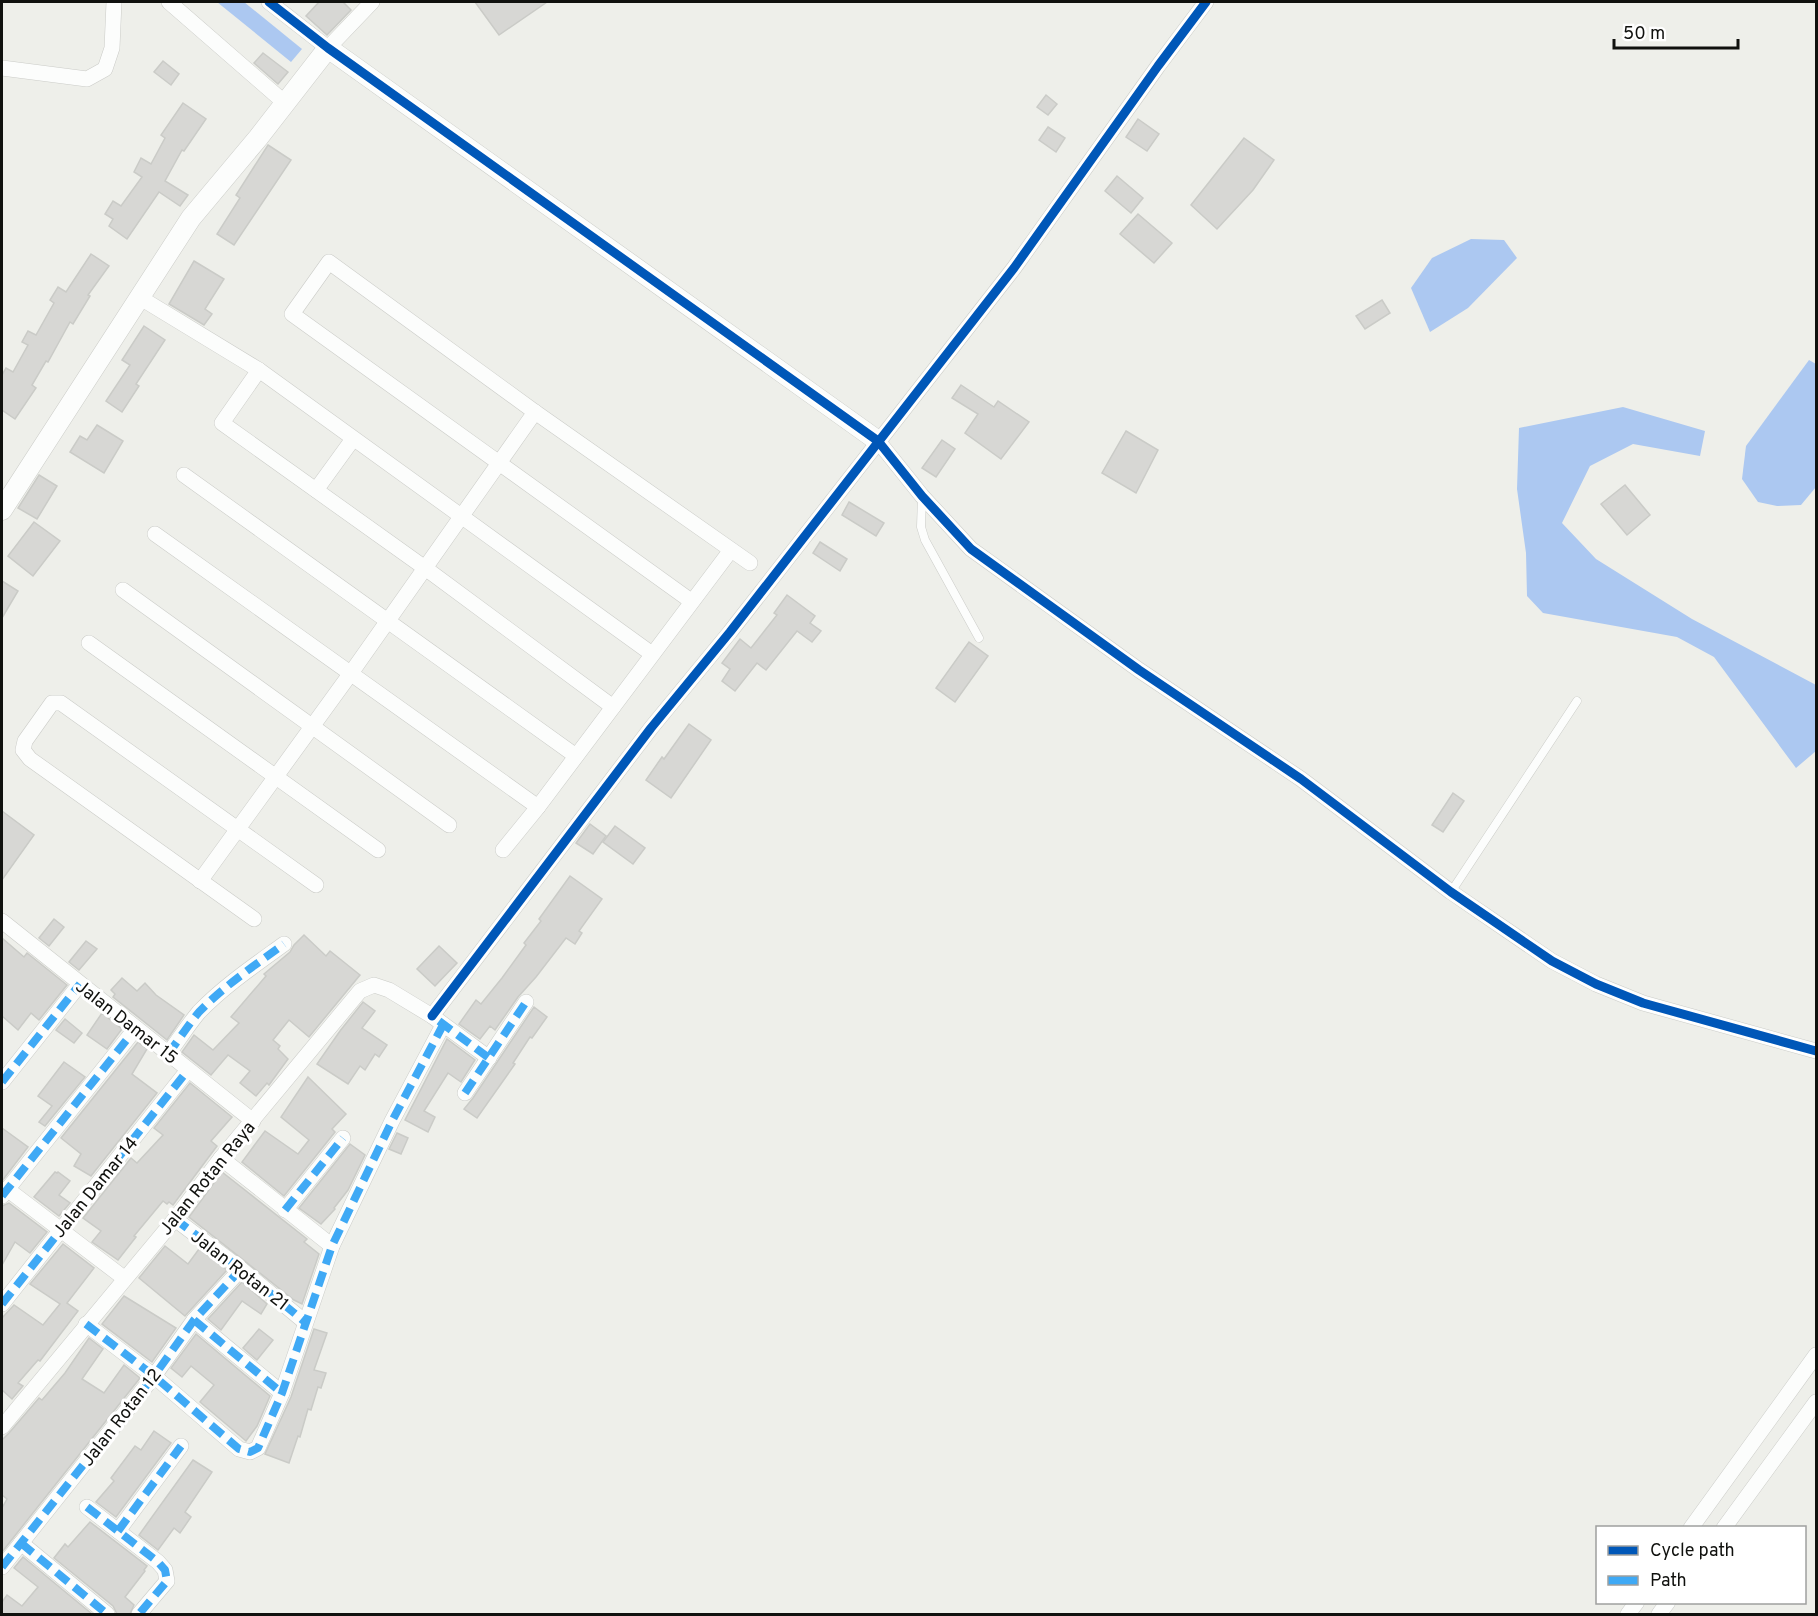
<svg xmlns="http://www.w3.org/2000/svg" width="1818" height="1616" viewBox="0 0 1818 1616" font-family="Overpass,sans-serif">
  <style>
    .water { fill: #acc8f1 }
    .building { fill: #d7d7d4; stroke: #cacbc7; stroke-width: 1.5 }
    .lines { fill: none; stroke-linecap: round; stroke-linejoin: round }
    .lane-casing { stroke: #cbccc8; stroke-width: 9 }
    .street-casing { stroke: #cbccc8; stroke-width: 16 }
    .secondary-casing { stroke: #cbccc8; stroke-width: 21 }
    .lane { stroke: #fcfdfc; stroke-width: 8 }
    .street { stroke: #fcfdfc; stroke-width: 15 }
    .secondary { stroke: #fcfdfc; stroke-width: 20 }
    .quiet { stroke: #3fa9f5; stroke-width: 8; stroke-dasharray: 15 8; stroke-linecap: butt }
    .cycleway-casing { stroke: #fff; stroke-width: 13 }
    .cycleway { stroke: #0057b8; stroke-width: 9 }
    .labels { text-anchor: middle; stroke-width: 6; stroke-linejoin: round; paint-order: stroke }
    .street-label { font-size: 18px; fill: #10110e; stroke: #fff }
  </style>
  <rect width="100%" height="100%" fill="#eeefea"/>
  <g class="water">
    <polygon points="217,2 244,2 302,49 291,62"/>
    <polygon points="1471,239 1504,240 1517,258 1468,308 1430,332 1411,288 1432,258"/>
    <polygon points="1809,360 1816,364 1816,487 1801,505 1777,506 1758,502 1742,479 1746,446"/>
    <polygon points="1623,407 1705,431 1700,456 1633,444 1590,466 1562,523 1596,559 1692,619 1816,685 1816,751 1796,768 1714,657 1677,637 1543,613 1527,596 1526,553 1517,489 1519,428"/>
  </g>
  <g class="building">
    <polygon points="319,2 343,2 351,10 327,35 306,16"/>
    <polygon points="475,2 547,2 499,35"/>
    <polygon points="263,53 288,72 278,84 254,63"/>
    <polygon points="163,61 179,74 171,85 154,72"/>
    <polygon points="1046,95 1057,104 1048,115 1037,107"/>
    <polygon points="183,103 206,119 184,151 182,150 165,181 188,195 180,206 159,192 127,239 109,226 113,219 105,214 113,201 121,206 142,177 134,172 141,158 151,164 165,138 161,135"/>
    <polygon points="1138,119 1159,134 1147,151 1126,137"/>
    <polygon points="1048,127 1065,138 1056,152 1039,140"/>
    <polygon points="1244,138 1274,160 1253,190 1217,229 1191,205"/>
    <polygon points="268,145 291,160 234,245 217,234 240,198 236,195"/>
    <polygon points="1117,176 1143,198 1131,213 1105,191"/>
    <polygon points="1138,214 1172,243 1154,263 1120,234"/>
    <polygon points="91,254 109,266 88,295 90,296 73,324 70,322 48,362 46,361 32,385 36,388 15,419 2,410 2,375 6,368 13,372 28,345 22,342 28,331 36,335 54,303 50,300 58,287 66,292"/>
    <polygon points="194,261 224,279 205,309 212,314 204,325 169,304"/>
    <polygon points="1382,300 1390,313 1365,329 1356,316"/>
    <polygon points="144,326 165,340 136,384 139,386 122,412 106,401 130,365 122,360"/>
    <polygon points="961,385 994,407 998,401 1029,422 1001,459 965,433 978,414 952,398"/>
    <polygon points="97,425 123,441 104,473 70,452 80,436 87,440"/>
    <polygon points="1126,431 1158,450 1136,493 1102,473"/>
    <polygon points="942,440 955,449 936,477 922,468"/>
    <polygon points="39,475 57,486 37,519 18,508"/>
    <polygon points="1625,485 1650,515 1627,535 1601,504"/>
    <polygon points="849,502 884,523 876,536 842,515"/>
    <polygon points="34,522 60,541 33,576 8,556"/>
    <polygon points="820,542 847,559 840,571 813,553"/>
    <polygon points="2,581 18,591 2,618"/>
    <polygon points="787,595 815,616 810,623 821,631 812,642 797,631 766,670 757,663 735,691 722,681 730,669 722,663 740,639 751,648 777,615 774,613"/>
    <polygon points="969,642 988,656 955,702 936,688"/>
    <polygon points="689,724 711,740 671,798 646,780 662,757 664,759"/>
    <polygon points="1453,793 1464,801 1443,832 1432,825"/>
    <polygon points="2,811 34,835 2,880"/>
    <polygon points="590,824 606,836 593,854 576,843"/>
    <polygon points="615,826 645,848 633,864 603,842"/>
    <polygon points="570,876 602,899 579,931 582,933 575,944 566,938 536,977 518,997 495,1030 490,1026 480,1039 459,1024 476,1000 481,1004 502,978 526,945 524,943 541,921 539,919"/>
    <polygon points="54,919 64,927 49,946 39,938"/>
    <polygon points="304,935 326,956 330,951 360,975 309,1037 289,1020 273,1040 280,1046 278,1049 288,1059 269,1085 267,1083 256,1096 240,1083 250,1071 228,1055 211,1075 182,1052 194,1035 213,1050 239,1023 231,1017 266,976 264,974 290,952 294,945"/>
    <polygon points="2,938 24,957 27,953 67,985 39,1020 31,1013 18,1030 2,1016"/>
    <polygon points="86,941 97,949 79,970 69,962"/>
    <polygon points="439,946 457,963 435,986 417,969"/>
    <polygon points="122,978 137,991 145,983 156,995 184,1015 167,1040 113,997 115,994 111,990"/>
    <polygon points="363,1002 375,1011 362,1028 387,1045 379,1057 375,1054 365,1070 360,1066 348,1084 317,1064 340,1031"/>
    <polygon points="534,1007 547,1017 532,1038 530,1037 513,1063 515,1064 477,1118 464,1109 473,1098"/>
    <polygon points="102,1013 122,1029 107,1049 87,1035"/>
    <polygon points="65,1019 82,1033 74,1043 56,1030"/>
    <polygon points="447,1039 475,1060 461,1082 448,1073 424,1111 435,1117 428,1132 405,1120"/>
    <polygon points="138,1042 147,1049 132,1074 157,1093 91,1176 74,1166 81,1154 61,1138"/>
    <polygon points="64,1062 85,1077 45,1126 39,1122 52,1106 38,1096"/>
    <polygon points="308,1077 346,1114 332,1129 335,1132 284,1196 242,1162 265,1131 298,1154 309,1140 281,1117"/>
    <polygon points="190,1083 232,1117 211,1141 217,1146 173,1205 169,1202 167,1204 163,1201 134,1236 136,1237 118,1260 92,1242 101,1231 83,1218 131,1158 137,1163 163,1135 154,1128"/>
    <polygon points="2,1128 28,1147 2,1181"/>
    <polygon points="397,1133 408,1138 401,1154 389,1149"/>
    <polygon points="350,1144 365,1155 348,1190 334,1208 335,1209 321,1224 299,1208"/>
    <polygon points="55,1172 57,1173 58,1172 70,1181 59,1195 70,1203 59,1216 34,1197"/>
    <polygon points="222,1172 307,1239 304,1242 319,1254 302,1304 294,1300 189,1217"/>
    <polygon points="9,1203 47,1232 30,1253 15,1242 2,1265 2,1206"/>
    <polygon points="63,1244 94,1268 67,1303 78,1311 40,1361 38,1360 18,1383 23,1386 12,1399 2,1390 2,1318 14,1305 43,1325 60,1304 30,1284"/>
    <polygon points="165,1246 188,1264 199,1249 227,1270 185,1316 139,1278"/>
    <polygon points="242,1282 267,1304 261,1314 242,1301 221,1330 208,1319"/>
    <polygon points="124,1296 176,1328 152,1362 102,1324"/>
    <polygon points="259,1329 273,1340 257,1360 243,1348"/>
    <polygon points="314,1329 327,1333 314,1370 326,1373 321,1388 318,1387 311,1410 308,1409 300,1437 298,1436 289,1463 265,1454 291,1397"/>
    <polygon points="196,1334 270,1396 257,1426 246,1441 200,1402 214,1385 191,1366 182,1377 171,1368"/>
    <polygon points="89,1338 103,1349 82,1379 104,1393 124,1365 140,1378 2,1552 2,1508 7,1499 2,1495 2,1440 9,1433 39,1398 42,1400 65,1373"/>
    <polygon points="154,1431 171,1443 116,1517 96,1502 114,1481 111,1478 135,1446 141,1450"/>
    <polygon points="193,1460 212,1472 185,1512 191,1517 180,1533 174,1528 158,1550 139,1535"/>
    <polygon points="90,1522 147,1566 144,1570 145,1571 125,1597 134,1605 130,1614 117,1614 113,1606 54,1558 65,1544 68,1547"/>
    <polygon points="23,1557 92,1614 2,1614 2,1602 7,1595 22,1606 38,1587 14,1568"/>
  </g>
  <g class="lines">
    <g class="lane-casing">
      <g id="lane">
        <polyline points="922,497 921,527 925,540 979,638"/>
        <polyline points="1451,892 1577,701"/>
      </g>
    </g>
    <g class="street-casing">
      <g id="street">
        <polyline points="169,2 285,103"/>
        <polyline points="269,2 328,48 372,2"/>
        <polyline points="2,68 87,79 105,69 112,48 114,2"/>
        <polyline points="139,297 259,370 652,654"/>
        <polyline points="259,370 222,423 425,568 613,707"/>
        <polyline points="878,441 922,496 971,549 1139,670 1301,779 1451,892 1552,961 1596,984 1643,1003 1816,1051"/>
        <polyline points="184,475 576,756"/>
        <polyline points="316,490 353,439"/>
        <polyline points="155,534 538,807"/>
        <polyline points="123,590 449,825"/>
        <polyline points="691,601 292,314 329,262 535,412 750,563"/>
        <polyline points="89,643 378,850"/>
        <polyline points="503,850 538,807 731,550"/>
        <polyline points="200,881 351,673 535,412"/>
        <polyline points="254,919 30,759 23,750 25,741 52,703 61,703 316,885"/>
        <polyline points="2,921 253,1121"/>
        <polyline points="432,1016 651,728 730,632 1014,268 1158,66 1206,2"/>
        <path d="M168 1054C178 1041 188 1025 199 1012 224 986 255 965 284 944"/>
        <polyline points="2,1082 80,984"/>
        <polyline points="465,1093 526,1002"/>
        <polyline points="221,1158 332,1246"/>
        <polyline points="7,1189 124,1278"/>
        <polyline points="2,1196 136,1028"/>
        <polyline points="285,1210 343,1138"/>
        <polyline points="175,1219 241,1269 305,1322"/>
        <polyline points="2,1304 188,1070"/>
        <polyline points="194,1320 282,1393"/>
        <polyline points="86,1324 154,1376 239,1449 250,1452 258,1448 282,1393 332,1246 392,1121 443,1025"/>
        <polyline points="2,1427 175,1219 221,1158 360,991 374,985 389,990 432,1016 489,1058"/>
        <polyline points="87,1507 158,1562 165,1570 167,1581 139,1614"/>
        <polyline points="1691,1528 1816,1355"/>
        <polyline points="1724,1528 1816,1402"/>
        <polyline points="118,1531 181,1446"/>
        <polyline points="21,1543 107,1614"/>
        <polyline points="2,1567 154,1376 194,1320 241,1269"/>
        <polyline points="1628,1614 1637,1602"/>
        <polyline points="1659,1614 1668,1602"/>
      </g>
    </g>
    <g class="secondary-casing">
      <polyline id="secondary" points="2,510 191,218 258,138 328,48 878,441"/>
    </g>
    <use href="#lane" class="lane"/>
    <use href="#street" class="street"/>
    <use href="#secondary" class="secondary"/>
    <g class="quiet">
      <polyline points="439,1021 489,1058"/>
      <path d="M168 1054C178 1041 188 1025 199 1012 224 986 255 965 284 944"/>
      <polyline points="2,1082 80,984"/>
      <polyline points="465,1093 526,1002"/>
      <polyline points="2,1196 136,1028"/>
      <polyline points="285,1210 343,1138"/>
      <polyline points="175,1219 241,1269 305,1322"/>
      <polyline points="2,1304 188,1070"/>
      <polyline points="194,1320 282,1393"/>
      <polyline points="86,1324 154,1376 239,1449 250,1452 258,1448 282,1393 332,1246 392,1121 443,1025"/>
      <polyline points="87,1507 158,1562 165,1570 167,1581 139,1614"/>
      <polyline points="118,1531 181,1446"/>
      <polyline points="21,1543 107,1614"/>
      <polyline points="2,1567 154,1376 194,1320 241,1269"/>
    </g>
    <g class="cycleway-casing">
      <g id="cycleway">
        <polyline points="269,2 328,48 878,441 922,496 971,549 1139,670 1301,779 1451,892 1552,961 1596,984 1643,1003 1816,1051"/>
        <polyline points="432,1016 651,728 730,632 1014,268 1158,66 1206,2"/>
      </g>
    </g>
    <use href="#cycleway" class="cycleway"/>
  </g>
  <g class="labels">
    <g class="street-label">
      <text transform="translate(127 1022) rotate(38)" y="6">Jalan Damar 15</text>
      <text transform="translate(207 1178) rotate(-51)" y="6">Jalan Rotan Raya</text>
      <text transform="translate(95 1187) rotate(-51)" y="6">Jalan Damar 14</text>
      <text transform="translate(240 1270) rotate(38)" y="6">Jalan Rotan 21</text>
      <text transform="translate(121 1417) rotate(-52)" y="6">Jalan Rotan 12</text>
    </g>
  </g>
  <rect width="1818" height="1616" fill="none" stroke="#10110e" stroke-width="6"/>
  <rect x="1596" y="1526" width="210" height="78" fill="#ffffff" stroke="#9fa09f" stroke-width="1.5"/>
  <rect x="1608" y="1546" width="30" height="9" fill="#0057b8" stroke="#9fa09f" stroke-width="1.5"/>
  <text x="1650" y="1556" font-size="18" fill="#10110e">Cycle path</text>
  <rect x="1608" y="1576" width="30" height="9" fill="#3fa9f5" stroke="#9fa09f" stroke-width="1.5"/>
  <text x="1650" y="1586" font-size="18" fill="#10110e">Path</text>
  <path d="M1614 39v9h124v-9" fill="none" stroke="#10110e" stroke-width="3"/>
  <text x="1623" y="39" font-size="18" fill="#10110e" stroke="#ffffff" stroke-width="4.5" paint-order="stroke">50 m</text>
</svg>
